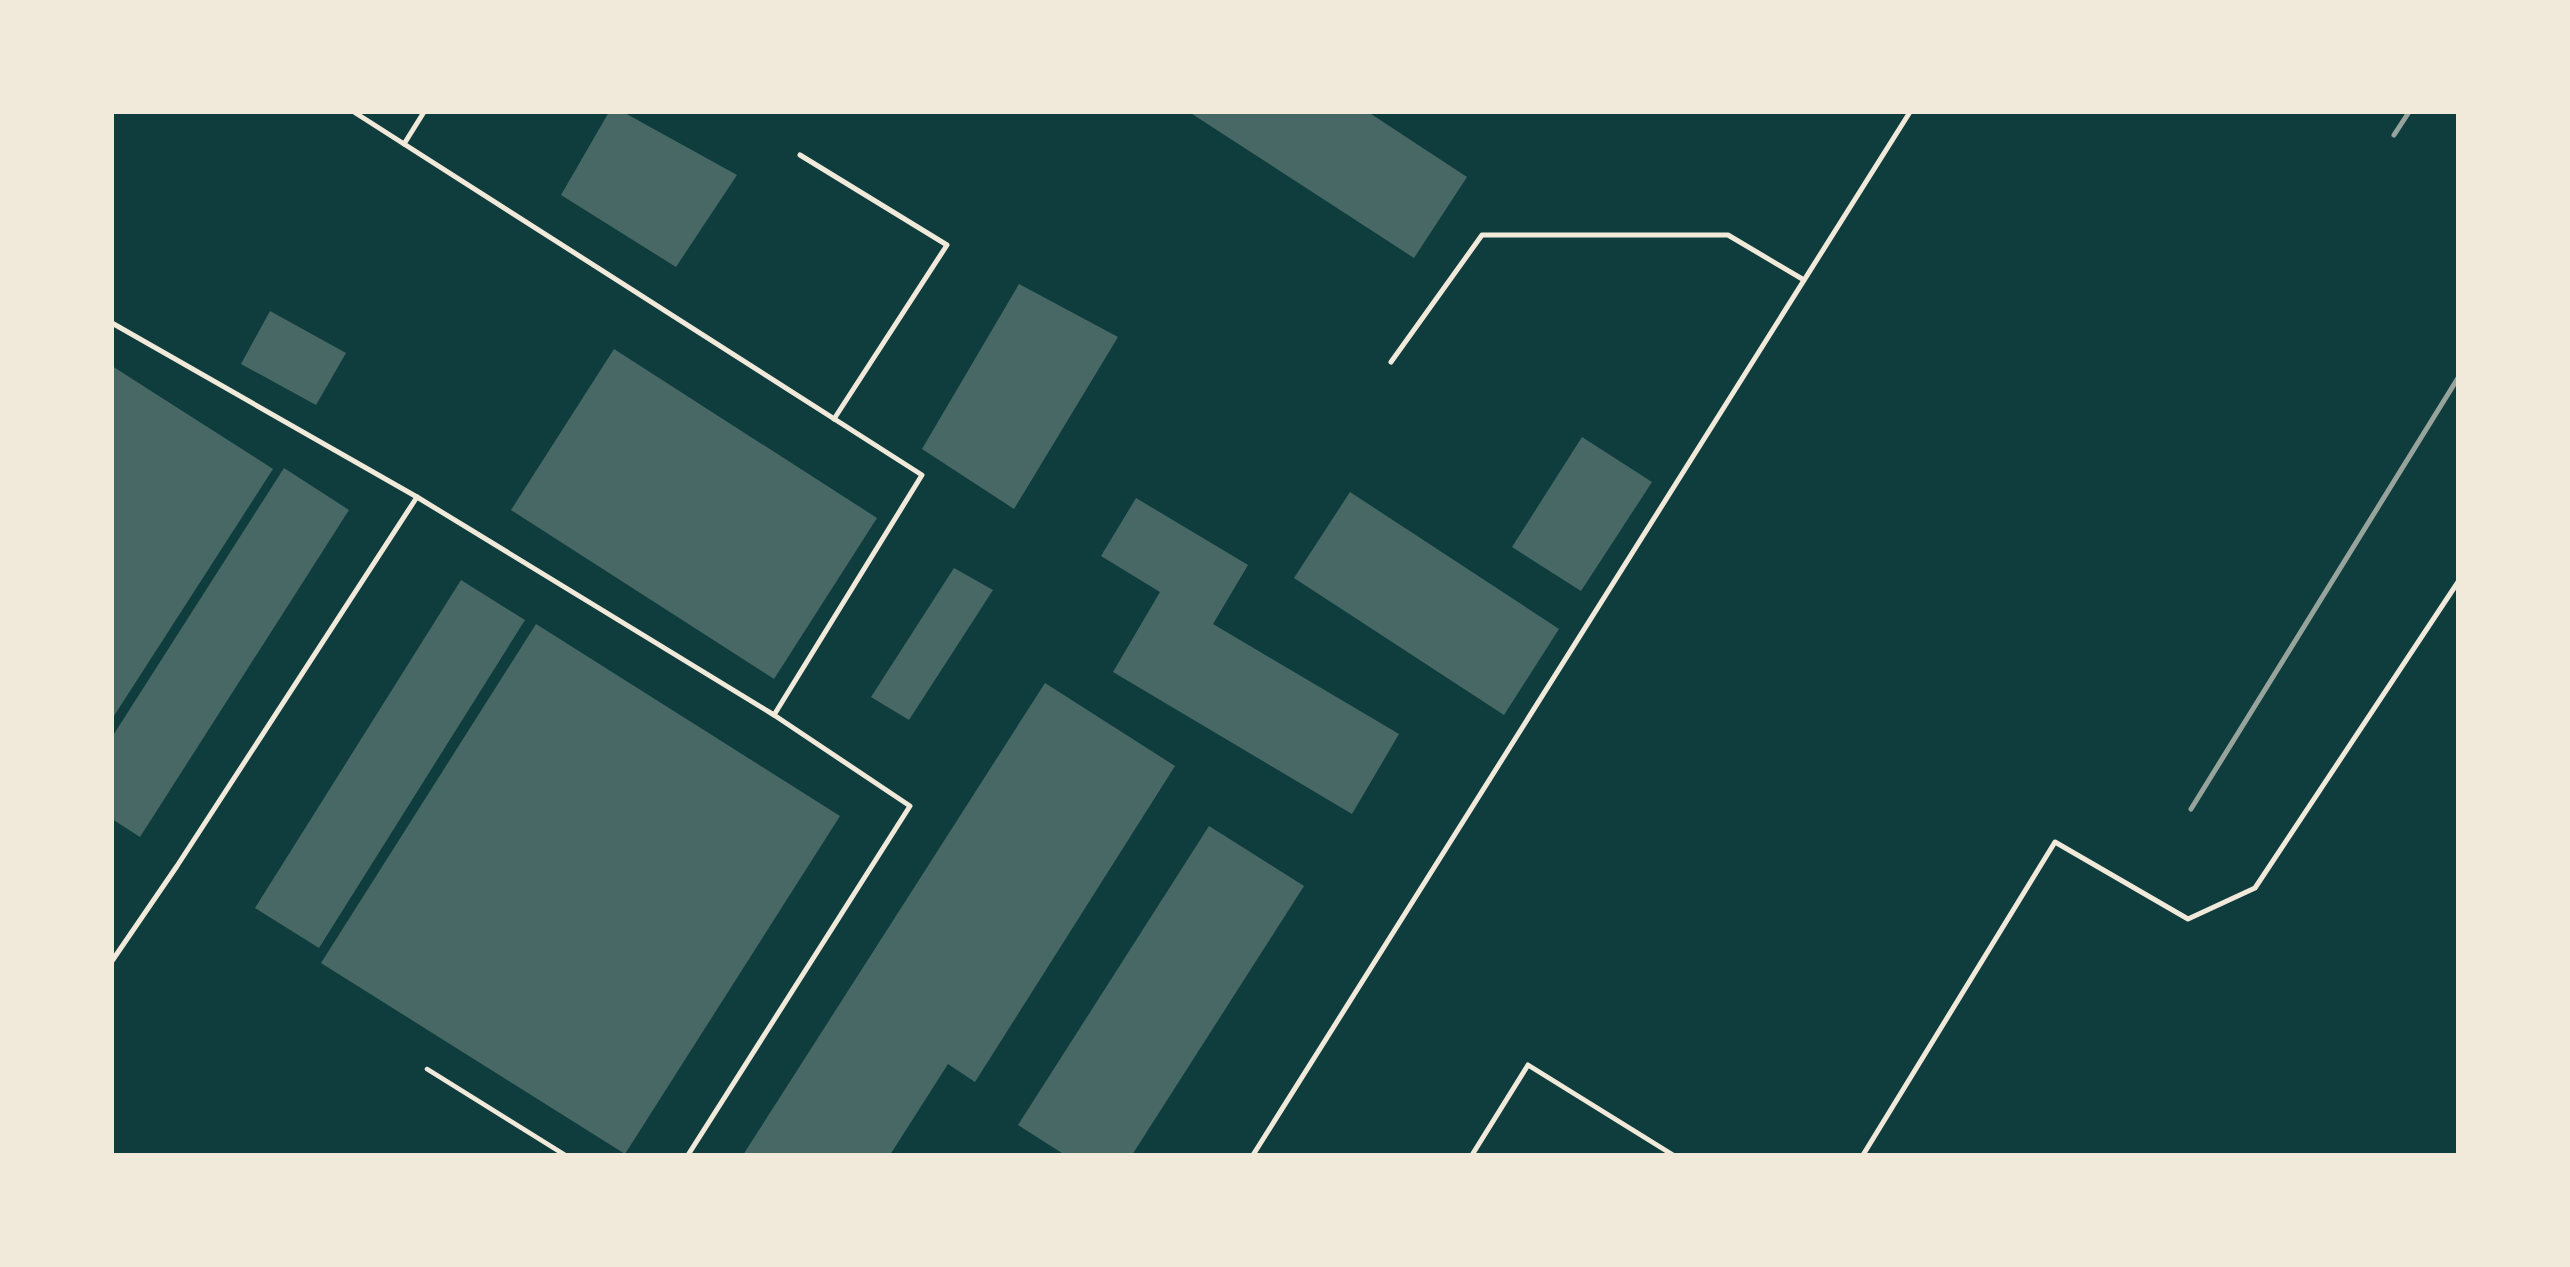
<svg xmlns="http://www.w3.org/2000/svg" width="2570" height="1267" viewBox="0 0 2570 1267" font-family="'Source Sans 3',sans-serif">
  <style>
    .building { fill: #486865 }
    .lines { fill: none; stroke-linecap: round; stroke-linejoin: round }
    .path { stroke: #f1e9da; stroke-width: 4.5 }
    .service { stroke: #f1e9da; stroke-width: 5 }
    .rail { stroke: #97a49c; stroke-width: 5 }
  </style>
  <rect width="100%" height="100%" fill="#0f3d3e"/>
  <g class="building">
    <polygon points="609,112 623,112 737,175 676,267 561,195"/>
    <polygon points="1189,112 1368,112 1467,177 1414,258"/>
    <polygon points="1019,284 1118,337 1014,509 922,449"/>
    <polygon points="270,311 346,353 316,405 241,364"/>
    <polygon points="614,349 877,518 774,679 511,510"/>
    <polygon points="112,366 273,469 112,719"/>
    <polygon points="1582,437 1652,482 1581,591 1512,547"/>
    <polygon points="284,468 349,510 140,837 112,819 112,737"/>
    <polygon points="1350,492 1559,629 1504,715 1294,578"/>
    <polygon points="1136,498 1248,565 1213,624 1399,734 1352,814 1113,672 1160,592 1101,556"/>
    <polygon points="954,568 993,590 909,720 871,697"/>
    <polygon points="461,580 525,620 319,948 255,908"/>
    <polygon points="536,624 840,816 625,1154 321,963"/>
    <polygon points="1045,683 1175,766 975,1082 948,1064 890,1155 743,1155"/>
    <polygon points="1209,826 1304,886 1132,1155 1065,1155 1018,1125"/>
  </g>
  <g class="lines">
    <polyline class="path" points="427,1069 565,1155"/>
    <g class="service">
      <polyline points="354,112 922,475 774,715 910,806 688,1155"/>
      <polyline points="404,144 424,112"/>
      <polyline points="800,155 947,245 834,419"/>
      <polyline points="112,323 417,497"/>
      <polyline points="1391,362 1482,235 1728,235 1804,280"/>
      <polyline points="112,961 177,866 417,497 774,715"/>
      <polyline points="1253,1155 1910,112"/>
      <polyline points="1472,1155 1528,1065 1673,1155"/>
      <polyline points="1863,1155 2055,842 2188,919 2255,888 2458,582"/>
    </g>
    <g class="rail">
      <polyline points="2394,135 2409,112"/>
      <polyline points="2191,809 2458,378"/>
    </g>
  </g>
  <rect width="2570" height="1267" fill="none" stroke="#f1e9da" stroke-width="228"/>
</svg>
